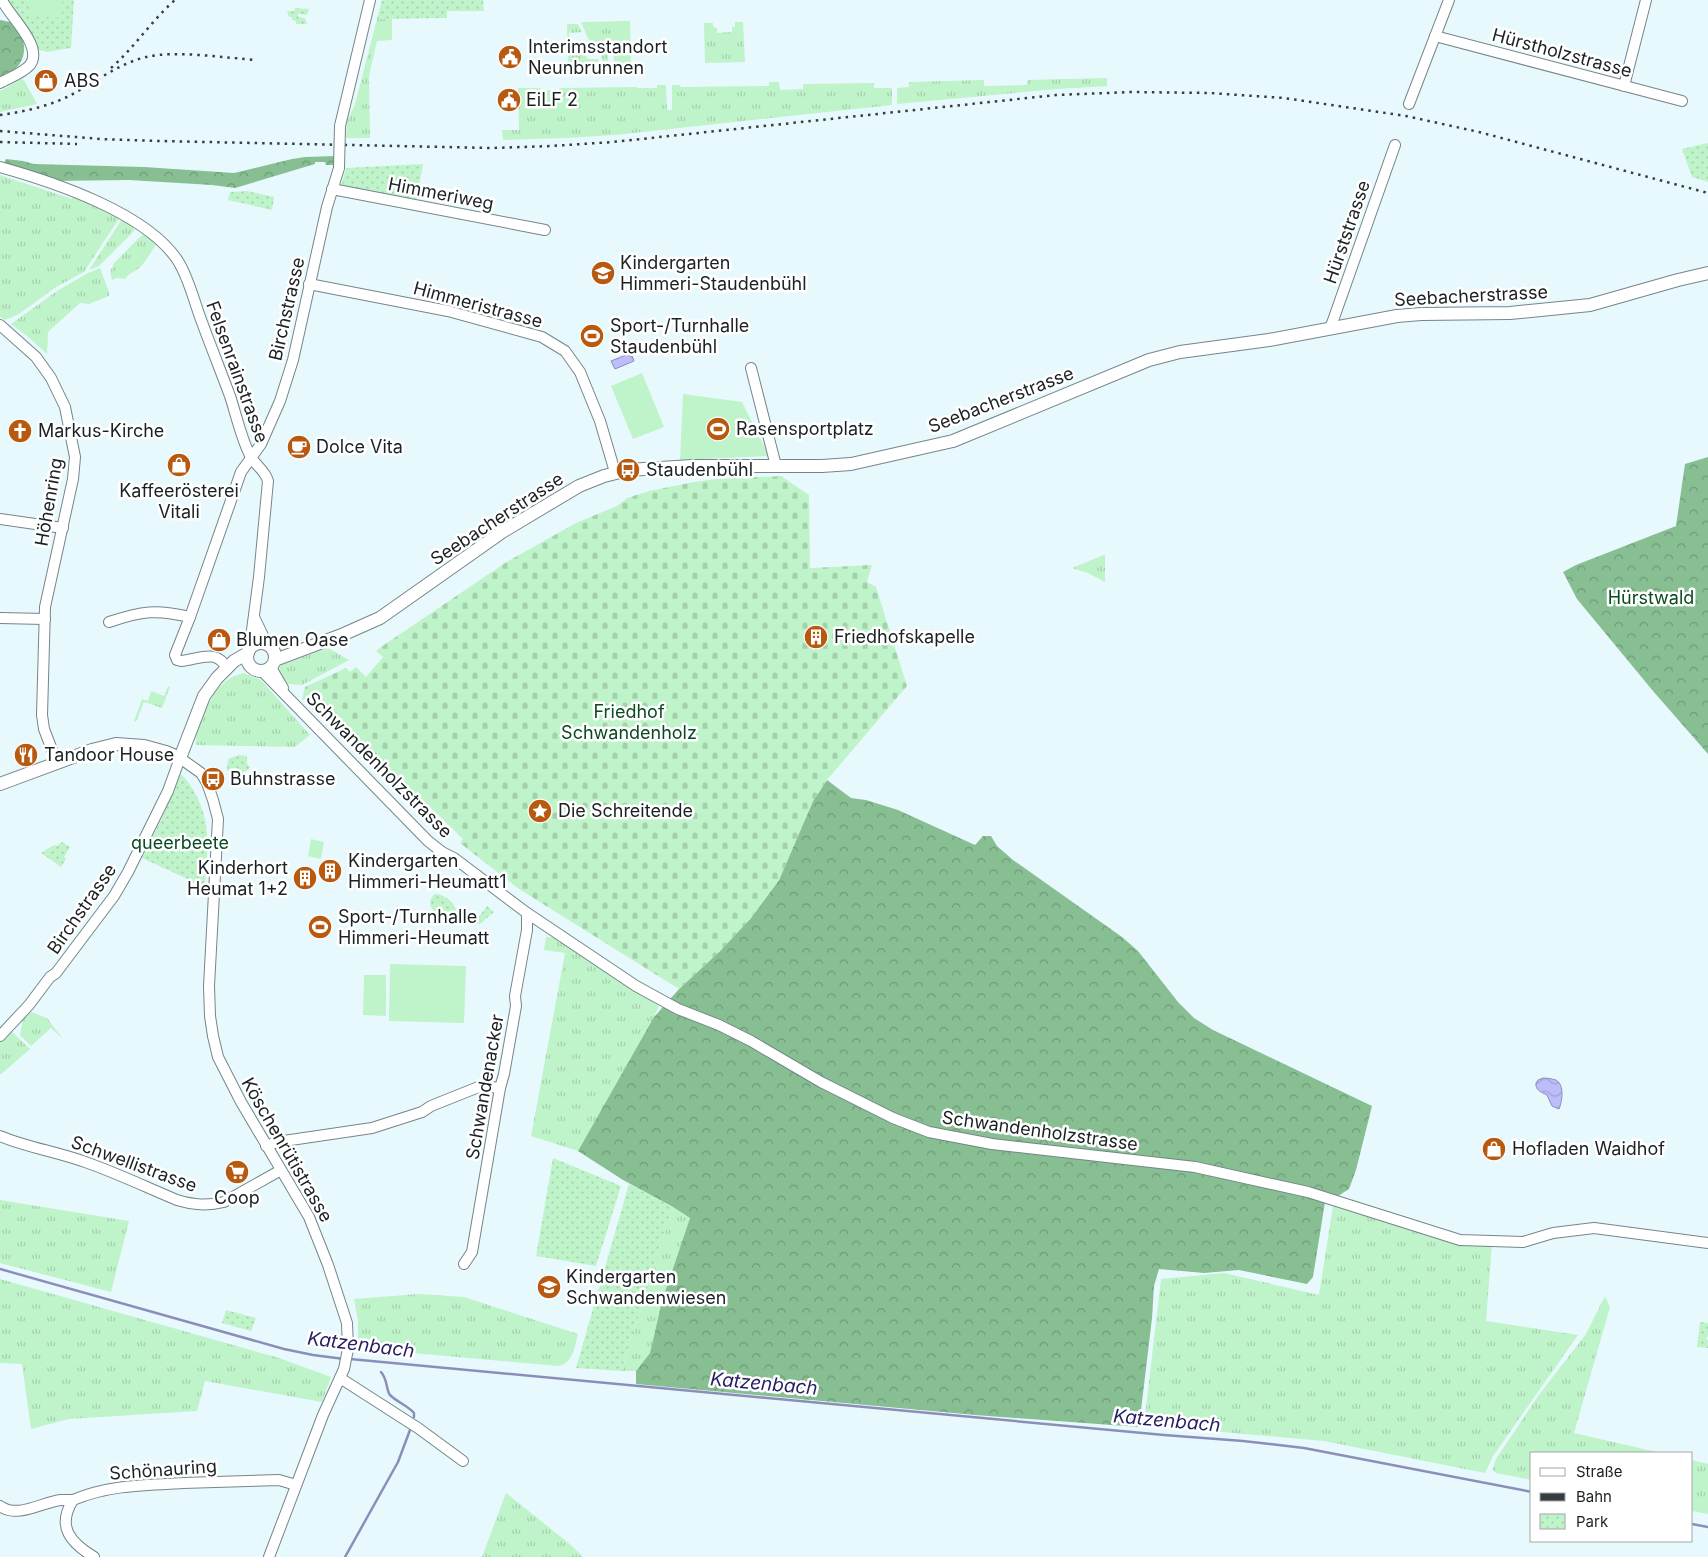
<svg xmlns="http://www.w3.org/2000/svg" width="1708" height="1557" viewBox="0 0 1708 1557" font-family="Inter,sans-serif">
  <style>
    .grass { fill: url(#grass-tufts) }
    .forest { fill: url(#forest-crowns) }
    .cemetery { fill: url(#cemetery-stones) }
    .park { fill: url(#park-dots) }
    .pitch { fill: #bff3c9 }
    .water { fill: url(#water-waves); stroke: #8c8eba }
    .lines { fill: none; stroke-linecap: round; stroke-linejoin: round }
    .stream { stroke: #8c8eba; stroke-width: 2.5 }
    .minor-casing { stroke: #758589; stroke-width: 12 }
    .tertiary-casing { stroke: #758589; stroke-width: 14 }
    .minor { stroke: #fff; stroke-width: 10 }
    .tertiary { stroke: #fff; stroke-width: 12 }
    .rail { stroke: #363d40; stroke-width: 2.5; stroke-dasharray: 2.5 5; stroke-linecap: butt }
    .minor-bridge-casing { stroke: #758589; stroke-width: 12; stroke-linecap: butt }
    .minor-bridge { stroke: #fff; stroke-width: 10 }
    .labels { text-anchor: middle; stroke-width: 5; stroke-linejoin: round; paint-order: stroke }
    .poi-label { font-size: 18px; fill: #1b2123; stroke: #fff; text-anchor: start }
    .street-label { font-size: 18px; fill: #1b2123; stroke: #fff }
    .park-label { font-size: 18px; fill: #094a22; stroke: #fff }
    .water-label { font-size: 19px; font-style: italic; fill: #281e62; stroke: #fff }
  </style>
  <defs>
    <pattern id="grass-tufts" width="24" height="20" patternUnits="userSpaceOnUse" patternTransform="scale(1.25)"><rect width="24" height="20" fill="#bff3c9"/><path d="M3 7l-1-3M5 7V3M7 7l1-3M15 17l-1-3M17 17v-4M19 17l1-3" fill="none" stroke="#a4d0ac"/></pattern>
    <pattern id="forest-crowns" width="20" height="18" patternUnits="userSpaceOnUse" patternTransform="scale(1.25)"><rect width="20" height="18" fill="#87bf93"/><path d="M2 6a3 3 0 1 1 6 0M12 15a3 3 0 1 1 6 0" fill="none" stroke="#6e9b78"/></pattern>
    <pattern id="cemetery-stones" width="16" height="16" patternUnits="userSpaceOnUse" patternTransform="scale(1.25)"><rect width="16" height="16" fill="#bff3c9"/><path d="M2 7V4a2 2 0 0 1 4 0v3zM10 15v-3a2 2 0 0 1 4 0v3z" fill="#a4d0ac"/></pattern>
    <pattern id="park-dots" width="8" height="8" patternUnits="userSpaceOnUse" patternTransform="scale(1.25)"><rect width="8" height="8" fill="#bff3c9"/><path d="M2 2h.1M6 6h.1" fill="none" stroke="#a4d0ac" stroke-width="1.8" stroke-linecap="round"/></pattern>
    <pattern id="water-waves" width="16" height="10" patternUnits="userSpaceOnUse" patternTransform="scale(1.25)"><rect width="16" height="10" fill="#bcbdfa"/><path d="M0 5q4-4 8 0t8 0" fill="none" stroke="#a1a2d6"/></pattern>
  </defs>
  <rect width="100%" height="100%" fill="#e8f9fe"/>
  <g class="grass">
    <polygon points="377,19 392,19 392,40 377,41 369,76 370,138 346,138 347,122 355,104"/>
    <polygon points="630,21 631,63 620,64 620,62 614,62 614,53 608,53 608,61 603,61 601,58 601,43 590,43 581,22"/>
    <polygon points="735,22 743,22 745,62 705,63 704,23 713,23 713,27 717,28 717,33 732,32 732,27 735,27"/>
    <polygon points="567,24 578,24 582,32 569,33 570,51 585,51 587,59 598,59 601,65 617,65 617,66 568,68"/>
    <polygon points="1107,78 1107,86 1057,89 897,104 897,88 909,87 909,82 984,80 984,86 1027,85 1027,80"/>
    <polygon points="22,79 24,80 37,104 0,112 0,91"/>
    <polygon points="769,82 779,82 780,90 803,89 803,84 874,83 874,88 892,88 892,105 615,135 566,138 503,140 502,130 519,130 518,88 540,88 541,90 559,90 559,88 637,87 637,88 657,88 657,85 666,85 667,110 672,110 672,85 680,85 681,87 769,86"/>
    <polygon points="0,175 72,199 73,197 120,217 84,272 56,287 19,314 5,320 0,317"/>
    <polygon points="122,219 133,226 134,231 99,266 89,270"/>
    <path d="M142 235H146L157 243C151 252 146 262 138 269 133 273 129 273 125 279L117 278 112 280 110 272 114 263Z"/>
    <polygon points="100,268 109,292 109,296 89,304 80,303 48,332 47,354 27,336 11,324 57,291 86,274"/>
    <polygon points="1104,555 1105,555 1105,582 1088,573 1072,568"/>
    <polygon points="328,648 349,660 302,685 288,684 279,672 280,667 282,665"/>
    <path d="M244 673 261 680 310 735 295 747 196 745C194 738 198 729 201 722 209 700 219 678 244 673Z"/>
    <polygon points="168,686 170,687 162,708 144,702 136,722 134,721 142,699 148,701 151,691 164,696"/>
    <polygon points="546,937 560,938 659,1006 654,1017 578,1151 531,1136 565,953 544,950"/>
    <polygon points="31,1012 47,1018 63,1039 51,1028 31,1046 20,1035 22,1025 22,1021"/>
    <polygon points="11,1031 30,1049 0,1075 0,1041"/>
    <polygon points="0,1200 129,1221 111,1292 0,1263"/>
    <polygon points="1333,1206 1460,1245 1492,1245 1486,1321 1578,1335 1493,1456 1485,1473 1324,1441 1144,1425 1161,1279 1224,1273 1319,1295"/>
    <polygon points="673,1207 690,1218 662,1301 650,1353 636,1371 621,1371"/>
    <polygon points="0,1279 279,1358 331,1377 322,1402 205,1381 197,1411 69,1419 31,1429 22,1364 0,1363"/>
    <path d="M418 1294 464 1297 578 1334C575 1346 573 1364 558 1366L358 1348V1321L354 1299Z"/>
    <polygon points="1605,1296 1610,1307 1574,1433 1661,1453 1532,1453 1532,1480 1496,1473 1492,1469 1496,1459 1538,1396 1586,1334"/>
    <polygon points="1692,1460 1708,1464 1708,1514 1692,1511"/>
    <polygon points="506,1493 571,1545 583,1557 482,1557"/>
  </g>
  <g class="forest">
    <path d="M0 20C3 21 9 21 12 23 25 32 29 55 17 67 13 72 6 75 0 78Z"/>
    <polygon points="335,156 334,165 326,165 325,162 315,162 315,164 235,188 212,185 129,180 52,181 4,164 6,159 23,161 34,164 144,167 234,173 292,159 305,157"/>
    <polygon points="1708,457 1708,754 1653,691 1577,599 1563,572 1576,565 1676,526 1685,464"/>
    <polygon points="827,780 851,798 866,800 898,810 975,845 983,836 991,836 997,846 1013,860 1122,937 1138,951 1178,1002 1194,1018 1213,1030 1372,1106 1356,1170 1349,1189 1335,1198 1325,1202 1313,1277 1307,1284 1239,1270 1204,1273 1159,1269 1154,1286 1152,1318 1139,1427 975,1415 636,1384 636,1371 650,1353 662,1301 690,1218 673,1207 623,1180 578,1151 654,1017 679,989 720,951 751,918 779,880 813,801"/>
  </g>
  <polygon class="cemetery" points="781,476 809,495 810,568 872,565 867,582 876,587 907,686 827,780 813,801 779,880 751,918 720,951 679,989 519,889 460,843 463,839 424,801 418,807 302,699 305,687 346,668 350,672 356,667 366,677 383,657 376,651 381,647 505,563 576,523 617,506 627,498 649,491 694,482 717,479"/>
  <g class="park">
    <polygon points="7,0 74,0 71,48 47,52 39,50"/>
    <polygon points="382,0 483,0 484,11 447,11 447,18 377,19"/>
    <polygon points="295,8 309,9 307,15 298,14 298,17 305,18 307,24 296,24 296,21 292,20 292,17 289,17 287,11 294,11"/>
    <polygon points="1708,143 1708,182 1692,177 1682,149"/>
    <polygon points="423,164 416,202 341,187 346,168"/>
    <polygon points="247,191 274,197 272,210 228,200 230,192"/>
    <polygon points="239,755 247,756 247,764 250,767 248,770 235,776 227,770 228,759"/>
    <path d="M179 774C185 776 188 782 192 788 213 822 207 849 205 887L142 858 162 818Z"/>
    <polygon points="62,842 70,847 64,857 66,859 61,867 41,853 54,845 57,846"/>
    <path d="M435 894C444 894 454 902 456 910L450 913 435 912C429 907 428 899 435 894Z"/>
    <polygon points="487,906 494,912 481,923 474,926 473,924"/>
    <polygon points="553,1158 621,1186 596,1266 536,1256"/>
    <polygon points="629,1184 673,1207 621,1371 576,1368"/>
    <polygon points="226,1310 256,1318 251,1331 222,1323"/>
    <polygon points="1700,1322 1708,1323 1708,1335 1706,1339 1708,1340 1708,1348 1697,1347"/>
  </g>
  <g class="pitch">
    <polygon points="31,0 63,0 62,18 30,16"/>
    <polygon points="642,373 664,427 633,439 611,386"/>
    <polygon points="683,394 742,402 769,456 680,460"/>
    <polygon points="311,839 324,842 321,859 308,856"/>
    <polygon points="390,964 466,966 464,1023 389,1021"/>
    <polygon points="364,975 386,975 386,1016 363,1015"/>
  </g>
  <g class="water">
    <polygon points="631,353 634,361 615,369 611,361"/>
    <path d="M1543 1078C1547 1078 1553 1079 1556 1080 1565 1085 1562 1102 1559 1109L1552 1106 1547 1095C1541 1092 1535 1090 1536 1083L1538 1080Z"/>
  </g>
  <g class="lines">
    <g class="stream">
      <polyline points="0,1269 284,1349 313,1355 344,1359"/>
      <polyline points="350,1359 1164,1435 1243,1441 1304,1448 1532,1492"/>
      <path d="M381 1372C388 1380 386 1390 390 1395 397 1402 408 1406 414 1413V1417"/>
      <polyline points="1692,1524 1708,1527"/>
      <polyline points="345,1557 398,1462 410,1430"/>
    </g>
    <g class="minor-casing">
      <g id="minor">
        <polyline points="1435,36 1682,101"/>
        <path d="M0 83C9 78 23 73 30 65 44 46 9 16 2 0"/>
        <polyline points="1624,86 1646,0"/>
        <polyline points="1409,104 1449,0"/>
        <polyline points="340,126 370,0"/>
        <path d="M0 167C54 182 147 213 178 261 188 277 193 297 199 314 209 342 220 369 230 396 236 414 242 442 251 457 256 466 265 470 268 481L259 577 252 630 255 645"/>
        <polyline points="332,189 545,230"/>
        <polyline points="309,284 448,311 542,337 565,351 580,372 600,421 615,472"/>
        <polyline points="0,325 36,357 51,378 65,407 75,457 73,479 45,607 42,715 44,729 57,763"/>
        <polyline points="1330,329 1395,145"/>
        <polyline points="751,368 776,466"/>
        <polyline points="0,519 63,528"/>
        <polyline points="254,617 268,646"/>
        <polyline points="0,618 45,619"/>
        <path d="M109 622C142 611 156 609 190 617"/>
        <polyline points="272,666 273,671 283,688"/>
        <path d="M227 669C217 648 200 659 181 661L177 660 175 655 190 617 241 472 261 444 280 401 293 360 327 207 339 168"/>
        <polyline points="262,671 428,841 442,852 454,858 527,913 636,986 678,1009 719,1025 751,1041 821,1082 893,1118 929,1132 992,1144 1195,1167 1308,1192 1460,1240 1523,1242 1553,1233 1594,1228 1708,1243"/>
        <polyline points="0,1036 29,1005 50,977 56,973 114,896 128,872 168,791 180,758 201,773 207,783 213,800 218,819 209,986 210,1016 213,1036 218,1057 241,1102 309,1217 328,1265 347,1323 348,1349 344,1369 323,1415 269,1557"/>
        <path d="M0 1136C29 1148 59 1152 88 1163 119 1174 148 1188 177 1200 194 1205 207 1206 224 1202L281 1170"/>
        <polyline points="266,1146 277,1142 372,1128 422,1112 431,1106 481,1086 500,1088"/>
        <polyline points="464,1264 472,1252 500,1088 504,1074 516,1006 515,996 527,930 527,913"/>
        <polyline points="340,1378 418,1428 463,1461"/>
        <path d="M0 1506C18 1519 42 1502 61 1500 65 1500 69 1500 73 1500"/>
        <path d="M94 1557C71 1543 56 1527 73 1500 108 1485 145 1485 183 1483 215 1482 247 1481 279 1480L296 1485"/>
      </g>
    </g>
    <g class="tertiary-casing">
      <g id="tertiary">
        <circle cx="261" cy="657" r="14"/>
        <polyline points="275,660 344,634 380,618 502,532 579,486 604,476 628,470 692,466 822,466 851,464 953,441 1149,360 1180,352 1269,340 1397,316 1421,314 1510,313 1590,305 1678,280 1708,273"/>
        <polyline points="0,784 92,750 116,744 144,746 166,752 180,758 204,696 217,678 234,661 248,653"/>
      </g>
    </g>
    <use href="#minor" class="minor"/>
    <use href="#tertiary" class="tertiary"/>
    <g class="rail">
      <path d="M111 68C135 47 151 21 175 0"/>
      <path d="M0 115C22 112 46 107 67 97 93 84 117 64 146 57 176 50 225 58 257 60"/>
      <polyline points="0,131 101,139 159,141 492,148 551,146 613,142 1056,95 1132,92 1210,93 1284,98 1406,116 1479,132 1708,193"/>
      <polyline points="0,142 77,144"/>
    </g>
    <g class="minor-bridge-casing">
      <polyline id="minor-bridge" points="339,168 340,126"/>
    </g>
    <use href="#minor-bridge" class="minor-bridge"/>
  </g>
  <defs>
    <g id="civic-disc" transform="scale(1.25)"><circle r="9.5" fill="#b85910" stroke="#fff"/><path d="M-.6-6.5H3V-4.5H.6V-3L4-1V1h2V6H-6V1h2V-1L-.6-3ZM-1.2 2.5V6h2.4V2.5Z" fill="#fff"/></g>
    <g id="shop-disc" transform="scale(1.25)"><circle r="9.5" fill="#b85910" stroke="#fff"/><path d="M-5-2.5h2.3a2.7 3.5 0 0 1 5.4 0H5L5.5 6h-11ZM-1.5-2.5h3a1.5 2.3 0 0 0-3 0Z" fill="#fff"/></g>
    <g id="school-disc" transform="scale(1.25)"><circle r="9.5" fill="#b85910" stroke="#fff"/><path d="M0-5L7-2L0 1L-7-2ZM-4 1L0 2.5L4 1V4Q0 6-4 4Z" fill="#fff"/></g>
    <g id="stadium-disc" transform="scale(1.25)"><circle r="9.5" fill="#b85910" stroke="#fff"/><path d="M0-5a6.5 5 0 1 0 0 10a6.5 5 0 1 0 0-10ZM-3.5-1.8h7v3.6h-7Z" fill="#fff"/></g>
    <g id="church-disc" transform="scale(1.25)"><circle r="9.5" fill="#b85910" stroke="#fff"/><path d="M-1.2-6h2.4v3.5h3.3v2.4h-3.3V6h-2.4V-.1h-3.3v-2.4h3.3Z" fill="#fff"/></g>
    <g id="cafe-disc" transform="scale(1.25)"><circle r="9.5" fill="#b85910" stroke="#fff"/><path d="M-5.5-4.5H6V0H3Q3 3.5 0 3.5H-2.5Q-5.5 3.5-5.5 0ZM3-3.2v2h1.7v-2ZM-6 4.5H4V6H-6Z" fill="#fff"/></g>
    <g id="bus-disc" transform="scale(1.25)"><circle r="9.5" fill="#b85910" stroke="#fff"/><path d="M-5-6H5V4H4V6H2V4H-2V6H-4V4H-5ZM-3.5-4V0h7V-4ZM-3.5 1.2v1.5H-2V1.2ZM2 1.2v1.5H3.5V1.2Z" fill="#fff"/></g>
    <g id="building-disc" transform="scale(1.25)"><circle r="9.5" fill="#b85910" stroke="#fff"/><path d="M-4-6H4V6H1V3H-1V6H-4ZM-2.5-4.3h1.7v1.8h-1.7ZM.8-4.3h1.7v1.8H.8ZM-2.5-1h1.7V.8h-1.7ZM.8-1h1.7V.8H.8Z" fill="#fff"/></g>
    <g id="restaurant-disc" transform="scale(1.25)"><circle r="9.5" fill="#b85910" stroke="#fff"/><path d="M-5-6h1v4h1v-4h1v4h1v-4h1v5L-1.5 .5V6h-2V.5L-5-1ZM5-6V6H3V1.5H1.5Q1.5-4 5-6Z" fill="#fff"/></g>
    <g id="sight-disc" transform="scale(1.25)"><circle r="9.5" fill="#b85910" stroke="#fff"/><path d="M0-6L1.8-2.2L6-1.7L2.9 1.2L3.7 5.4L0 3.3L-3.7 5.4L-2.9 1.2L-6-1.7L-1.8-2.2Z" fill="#fff"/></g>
    <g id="supermarket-disc" transform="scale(1.25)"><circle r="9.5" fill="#b85910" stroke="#fff"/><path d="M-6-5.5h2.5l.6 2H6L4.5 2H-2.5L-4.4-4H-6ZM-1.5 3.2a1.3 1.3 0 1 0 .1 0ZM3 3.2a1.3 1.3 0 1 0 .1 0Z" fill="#fff"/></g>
  </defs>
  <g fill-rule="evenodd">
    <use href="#civic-disc" x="510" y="57"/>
    <use href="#shop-disc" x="46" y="81"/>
    <use href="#civic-disc" x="509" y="100"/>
    <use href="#school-disc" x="603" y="273"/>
    <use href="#stadium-disc" x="592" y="336"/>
    <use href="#stadium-disc" x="718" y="429"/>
    <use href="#church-disc" x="20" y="431"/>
    <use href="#cafe-disc" x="299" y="447"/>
    <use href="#shop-disc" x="179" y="465"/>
    <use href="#bus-disc" x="628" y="470"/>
    <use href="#building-disc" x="816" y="637"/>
    <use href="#shop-disc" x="219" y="640"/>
    <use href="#restaurant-disc" x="26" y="755"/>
    <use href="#bus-disc" x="213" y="779"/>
    <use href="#sight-disc" x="540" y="811"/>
    <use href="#building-disc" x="330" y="871"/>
    <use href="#building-disc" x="305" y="878"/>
    <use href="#stadium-disc" x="320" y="927"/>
    <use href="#shop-disc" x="1494" y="1149"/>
    <use href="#supermarket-disc" x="237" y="1172"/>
    <use href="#school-disc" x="549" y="1287"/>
  </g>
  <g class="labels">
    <g class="poi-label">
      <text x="528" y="53">Interimsstandort<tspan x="528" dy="21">Neunbrunnen</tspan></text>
      <text x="64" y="87">ABS</text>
      <text x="526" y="106">EiLF 2</text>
      <text x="620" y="269">Kindergarten<tspan x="620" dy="21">Himmeri-Staudenbühl</tspan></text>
      <text x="610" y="332">Sport-/Turnhalle<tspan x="610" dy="21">Staudenbühl</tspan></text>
      <text x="736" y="435">Rasensportplatz</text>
      <text x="38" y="437">Markus-Kirche</text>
      <text x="316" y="453">Dolce Vita</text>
      <text x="646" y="476">Staudenbühl</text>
      <text x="179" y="497" text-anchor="middle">Kaffeerösterei<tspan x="179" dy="21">Vitali</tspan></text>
      <text x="834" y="643">Friedhofskapelle</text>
      <text x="236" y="646">Blumen Oase</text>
      <text x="44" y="761">Tandoor House</text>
      <text x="230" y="785">Buhnstrasse</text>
      <text x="558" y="817">Die Schreitende</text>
      <text x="348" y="867">Kindergarten<tspan x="348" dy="21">Himmeri-Heumatt1</tspan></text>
      <text x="288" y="874" text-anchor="end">Kinderhort<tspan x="288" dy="21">Heumat 1+2</tspan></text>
      <text x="338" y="923">Sport-/Turnhalle<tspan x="338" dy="21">Himmeri-Heumatt</tspan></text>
      <text x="1512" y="1155">Hofladen Waidhof</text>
      <text x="237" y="1204" text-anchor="middle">Coop</text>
      <text x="566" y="1283">Kindergarten<tspan x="566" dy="21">Schwandenwiesen</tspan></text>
    </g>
    <g class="street-label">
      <text transform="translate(1562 53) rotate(15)" y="6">Hürstholzstrasse</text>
      <text transform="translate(441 194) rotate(11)" y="6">Himmeriweg</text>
      <text transform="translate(1347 232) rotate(-71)" y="6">Hürststrasse</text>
      <text transform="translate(1471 296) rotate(-3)" y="6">Seebacherstrasse</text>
      <text transform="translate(478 305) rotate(15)" y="6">Himmeristrasse</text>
      <text transform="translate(287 309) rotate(-77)" y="6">Birchstrasse</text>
      <text transform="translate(237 372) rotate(70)" y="6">Felsenrainstrasse</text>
      <text transform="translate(1001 400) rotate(-21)" y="6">Seebacherstrasse</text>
      <text transform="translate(49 502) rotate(-80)" y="6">Höhenring</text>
      <text transform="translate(497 519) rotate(-33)" y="6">Seebacherstrasse</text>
      <text transform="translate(379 765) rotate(45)" y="6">Schwandenholzstrasse</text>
      <text transform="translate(82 909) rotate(-55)" y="6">Birchstrasse</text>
      <text transform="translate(485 1087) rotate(-80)" y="6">Schwandenacker</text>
      <text transform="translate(1040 1131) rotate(8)" y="6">Schwandenholzstrasse</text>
      <text transform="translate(287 1150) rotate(60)" y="6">Köschenrütistrasse</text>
      <text transform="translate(134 1164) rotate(20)" y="6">Schwellistrasse</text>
      <text transform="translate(163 1470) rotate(-4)" y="6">Schönauring</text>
    </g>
    <g class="park-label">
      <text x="1651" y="604">Hürstwald</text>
      <text x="629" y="718">Friedhof<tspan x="629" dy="21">Schwandenholz</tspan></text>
      <text x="180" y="849">queerbeete</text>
    </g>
    <g class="water-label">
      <text transform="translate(361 1344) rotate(7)" y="7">Katzenbach</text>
      <text transform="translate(764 1383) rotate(5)" y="7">Katzenbach</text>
      <text transform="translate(1167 1420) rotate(5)" y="7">Katzenbach</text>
    </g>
  </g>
  <rect x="1530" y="1452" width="162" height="90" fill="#ffffff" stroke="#a4a6a7"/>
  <rect x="1540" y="1468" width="25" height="8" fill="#ffffff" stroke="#a4a6a7"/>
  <text x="1576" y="1477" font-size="15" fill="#1b2123">Straße</text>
  <rect x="1540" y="1493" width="25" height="8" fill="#363d40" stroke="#a4a6a7"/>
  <text x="1576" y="1502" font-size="15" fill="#1b2123">Bahn</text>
  <rect x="1540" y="1514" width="25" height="15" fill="url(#park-dots)" stroke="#a4a6a7"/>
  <text x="1576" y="1527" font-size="15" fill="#1b2123">Park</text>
</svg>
